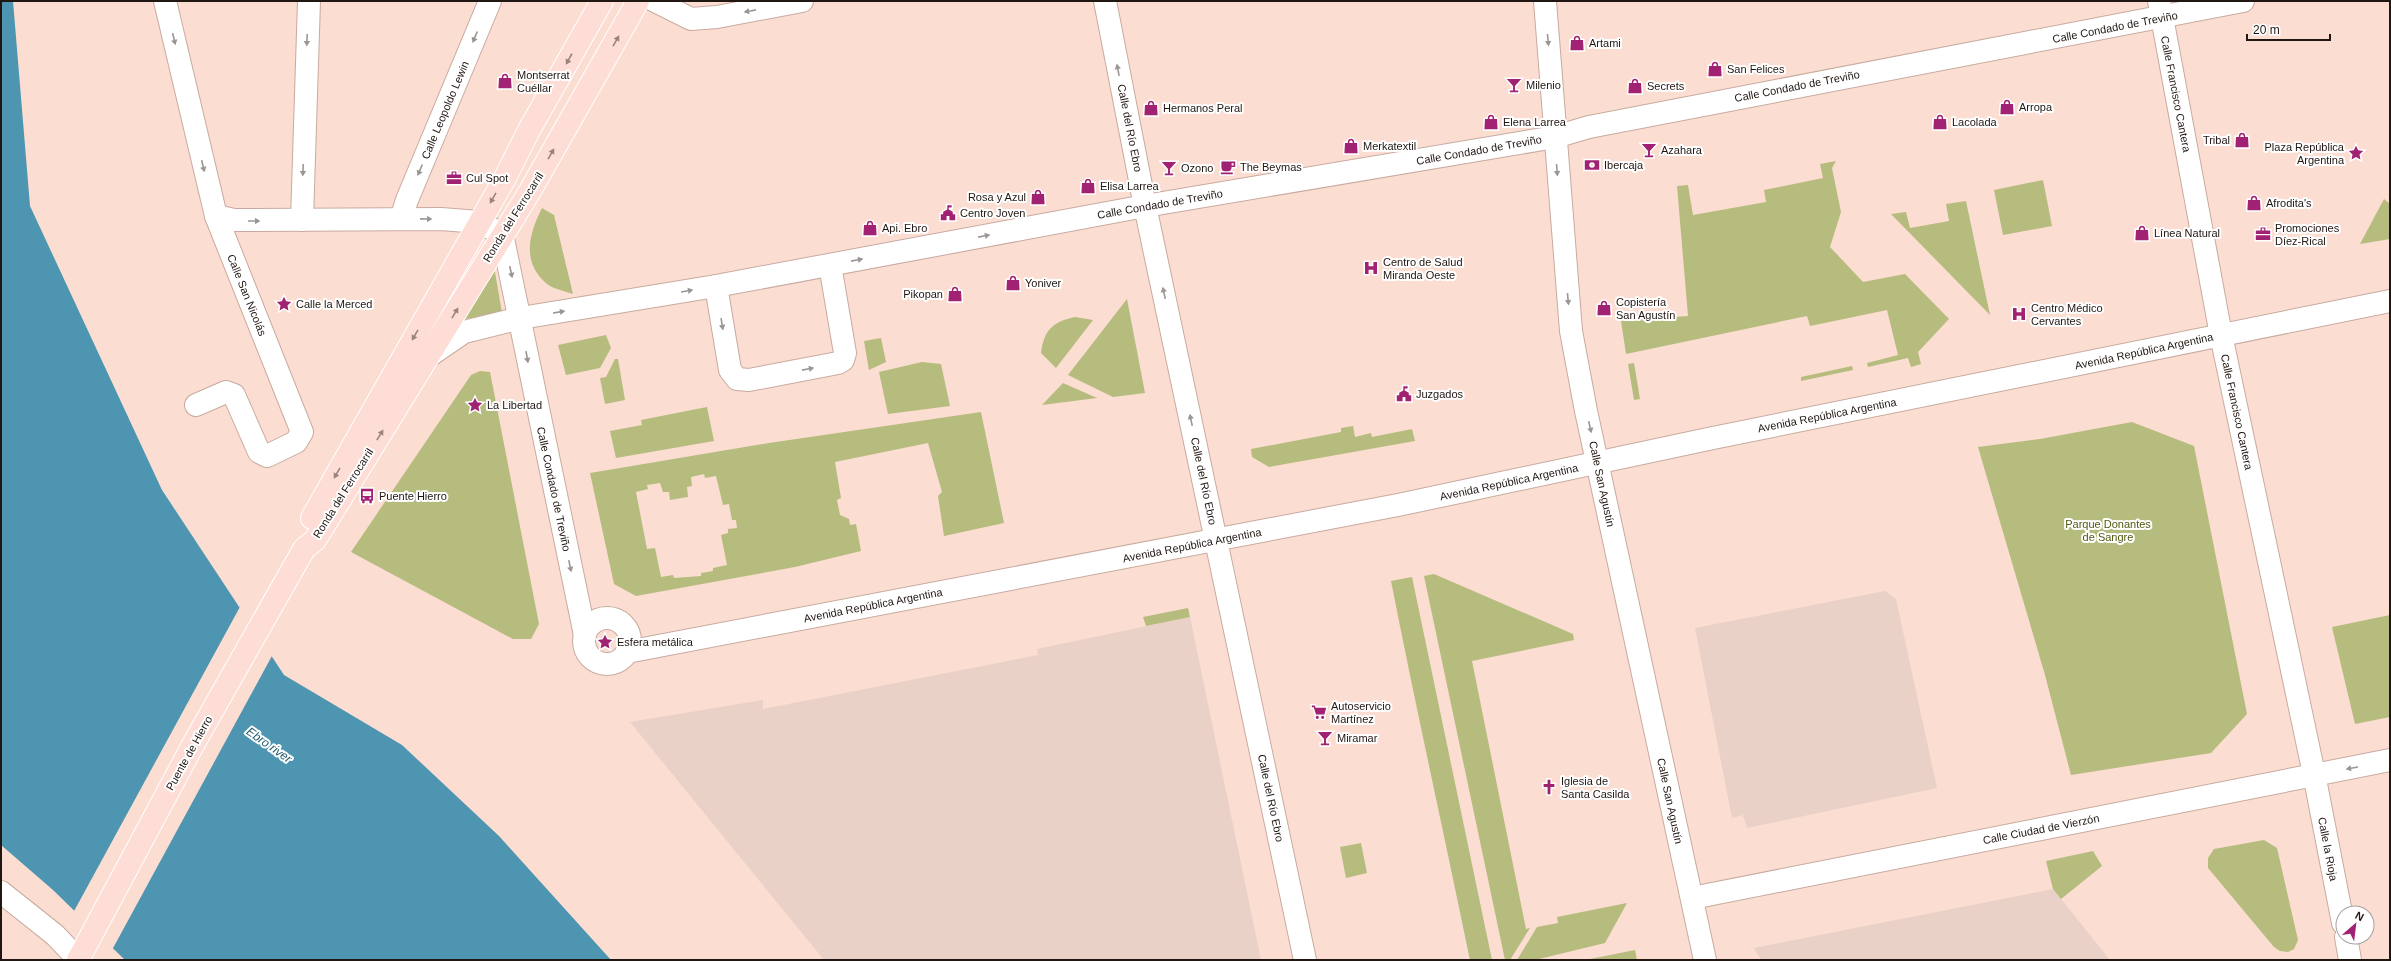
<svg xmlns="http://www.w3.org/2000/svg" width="2391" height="961" viewBox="0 0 2391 961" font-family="Arial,sans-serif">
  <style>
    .education { fill: #e9d1c7 }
    .green { fill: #b6bc7e; fill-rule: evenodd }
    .water { fill: #4e95b1 }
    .pier { fill: #fbddd1 }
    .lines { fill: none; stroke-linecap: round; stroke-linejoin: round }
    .minor-casing { stroke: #c8aba0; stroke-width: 24 }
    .major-casing { stroke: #fff; stroke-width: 24 }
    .minor { stroke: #fff; stroke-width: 22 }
    .major { stroke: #fdddd5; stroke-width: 22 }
    .major-bridge-casing { stroke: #fff; stroke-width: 24; stroke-linecap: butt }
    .major-bridge { stroke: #fdddd5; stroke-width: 22 }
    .oneway { fill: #9b9694 }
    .oneway2 { fill: #9a837d }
    .labels { text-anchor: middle; stroke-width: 4; stroke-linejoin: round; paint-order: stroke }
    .street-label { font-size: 11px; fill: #201612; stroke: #fff }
    .poi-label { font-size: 11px; fill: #201612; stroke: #fff; text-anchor: start }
    .park-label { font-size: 11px; fill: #545911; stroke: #fff }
    .water-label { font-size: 12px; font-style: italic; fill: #225a70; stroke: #fff }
  </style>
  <rect width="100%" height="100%" fill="#fbddd1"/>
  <g class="education">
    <polygon points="1885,591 1896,599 1937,788 1747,828 1743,815 1732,818 1695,628"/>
    <polygon points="1190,617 1261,960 824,960 630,722 763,700 763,709 1038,655 1037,649"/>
    <polygon points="2053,889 2110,960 1761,960 1754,948"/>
  </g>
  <g class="green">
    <polygon points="1836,161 1832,168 1841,212 1830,247 1863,282 1905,274 1949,319 1918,352 1921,364 1911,367 1908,358 1868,367 1867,363 1898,355 1887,310 1810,326 1807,316 1626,354 1621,321 1688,316 1677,186 1688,185 1693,215 1766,202 1764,190 1823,178 1820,164"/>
    <polygon points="2043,180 2052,226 2003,235 1994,190"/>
    <polygon points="2384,199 2390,204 2390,239 2360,244"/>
    <polygon points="1966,201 1990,315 1891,214 1906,212 1910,228 1949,221 1946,204"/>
    <path d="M542 208 554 215 573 294C565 291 553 289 547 284 521 262 529 234 542 208Z"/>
    <polygon points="490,271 495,272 502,313 464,319 463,315"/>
    <polygon points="1127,299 1145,393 1113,397 1068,375"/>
    <path d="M1075 317 1093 320 1056 368 1041 353C1044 329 1053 322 1075 317Z"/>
    <polygon points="606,335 611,348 600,368 566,375 558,345"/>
    <polygon points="881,338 886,362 869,370 864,341"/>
    <polygon points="615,359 618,359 625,400 605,404 600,378 606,377"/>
    <polygon points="922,362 941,364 950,406 888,414 879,372"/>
    <polygon points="1634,363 1640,399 1634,400 1628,364"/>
    <polygon points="1852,366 1853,370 1801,381 1801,377"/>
    <polygon points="480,371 490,372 539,624 531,639 513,639 351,552 471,375"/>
    <polygon points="1063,383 1097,398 1042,405"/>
    <polygon points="707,407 714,441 616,458 610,431 642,425 641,420"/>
    <path d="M981 412 1004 523 944 536 938 496 942 492 928 443 835 462 841 498 837 500 840 515 849 519 850 525 856 524 861 551 795 567 636 596 614 584 590 473 769 443ZM704 474 705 478 716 476 723 505 729 504 732 520H736L737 528 728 529V533L721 535 727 565 713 568V571L701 573V576L674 578 673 575 661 577 655 548 647 549 636 492 648 489 647 485 660 483 663 492H669L670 500 688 497 687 487 692 486 691 477Z"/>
    <polygon points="2132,422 2194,446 2247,714 2211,753 2071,775 2045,675 1978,447 2040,439"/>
    <polygon points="1353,426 1355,437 1371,433 1372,437 1412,429 1415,441 1269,467 1252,457 1251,449 1341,432 1341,428"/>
    <polygon points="1434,574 1573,634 1574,640 1472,661 1526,929 1530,928 1510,960 1505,960 1424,576"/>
    <path d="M1412 577 1492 960H1470C1444 834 1416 708 1391 581Z"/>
    <polygon points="1188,608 1190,617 1146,626 1143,617"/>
    <polygon points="2390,615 2390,717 2355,724 2332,627"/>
    <polygon points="2264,840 2277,848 2298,940 2294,949 2288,952 2280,951 2274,947 2208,868 2208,858 2214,849"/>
    <polygon points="1361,843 1367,873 1346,878 1340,847"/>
    <polygon points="2093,851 2102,866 2061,899 2053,889 2046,861"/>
    <polygon points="1627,903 1605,943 1535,960 1517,960 1537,927 1558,923 1557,917"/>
    <polygon points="1635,950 1637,960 1585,960"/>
  </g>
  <polygon class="water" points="1,1 13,1 30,206 162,490 284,675 402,745 499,836 611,960 125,960 53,890 1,845"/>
  <polygon class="pier" points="241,605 273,654 112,950 73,913"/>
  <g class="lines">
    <g class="minor-casing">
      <g id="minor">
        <polyline points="165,1 216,216 302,432 296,442 267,456 259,452 234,395 226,392 196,405"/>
        <polyline points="655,1 691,19 717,17 802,1"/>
        <polyline points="1105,1 1145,206 1305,960"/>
        <polyline points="1545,1 1571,331 1586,411 1705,960"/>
        <polyline points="2159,1 2221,335 2314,774 2343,923"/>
        <polyline points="216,216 234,220 441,219 479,222 502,234 585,635"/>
        <polyline points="401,219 407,200 490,1"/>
        <polyline points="302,220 309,1"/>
        <polyline points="716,286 730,370 737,379 749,380 838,363 843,360 845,353 830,265"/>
        <polyline points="429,356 464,332 521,318 716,286 1145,206 1555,137 1589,127 2243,1"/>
        <circle cx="607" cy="641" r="23"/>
        <polyline points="627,652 1398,505 1713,438 2390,301"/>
        <polyline points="1,892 55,935 79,960"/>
        <polyline points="1692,898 2390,760"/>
        <polyline points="2346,937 2350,960"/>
      </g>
    </g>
    <g class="major-casing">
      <g id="major">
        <polyline points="312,518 505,178 529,130 602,1"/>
        <polyline points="304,549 315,540 325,524 530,191 638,1"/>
      </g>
    </g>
    <use href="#minor" class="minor"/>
    <use href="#major" class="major"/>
    <g class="major-bridge-casing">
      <polyline id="major-bridge" points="78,960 194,743 304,549"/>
    </g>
    <use href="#major-bridge" class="major-bridge"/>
  </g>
  <defs><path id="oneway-solid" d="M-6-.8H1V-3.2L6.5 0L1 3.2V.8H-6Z"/></defs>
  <g class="oneway">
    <use href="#oneway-solid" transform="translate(750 11) rotate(169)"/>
    <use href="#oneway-solid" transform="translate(475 37) rotate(113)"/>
    <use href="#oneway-solid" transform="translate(174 39) rotate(77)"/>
    <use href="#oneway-solid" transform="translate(307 40) rotate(92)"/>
    <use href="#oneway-solid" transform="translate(1548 40) rotate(85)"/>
    <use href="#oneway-solid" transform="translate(1118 70) rotate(-101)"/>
    <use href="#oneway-solid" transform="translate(203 166) rotate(77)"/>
    <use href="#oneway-solid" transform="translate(303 170) rotate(92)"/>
    <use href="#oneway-solid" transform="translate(420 170) rotate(113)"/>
    <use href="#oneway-solid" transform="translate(1557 170) rotate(86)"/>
    <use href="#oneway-solid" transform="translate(426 219) rotate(1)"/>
    <use href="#oneway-solid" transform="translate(254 221)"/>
    <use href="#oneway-solid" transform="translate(984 236) rotate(-11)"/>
    <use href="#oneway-solid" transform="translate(857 260) rotate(-11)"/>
    <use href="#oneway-solid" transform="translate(511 272) rotate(78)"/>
    <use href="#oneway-solid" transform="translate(687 291) rotate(-10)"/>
    <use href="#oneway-solid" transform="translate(1164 293) rotate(-102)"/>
    <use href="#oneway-solid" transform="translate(1568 299) rotate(85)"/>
    <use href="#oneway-solid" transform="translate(559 312) rotate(-9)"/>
    <use href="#oneway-solid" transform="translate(722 324) rotate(81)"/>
    <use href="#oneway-solid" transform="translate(527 357) rotate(80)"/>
    <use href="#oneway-solid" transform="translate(808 369) rotate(-11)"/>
    <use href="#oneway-solid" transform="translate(1191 420) rotate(-102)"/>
    <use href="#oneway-solid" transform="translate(1590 427) rotate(77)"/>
    <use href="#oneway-solid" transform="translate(570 566) rotate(78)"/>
    <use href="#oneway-solid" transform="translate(2352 768) rotate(170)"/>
  </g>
  <g class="oneway2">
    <use href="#oneway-solid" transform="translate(616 41) rotate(-60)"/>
    <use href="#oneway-solid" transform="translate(569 59) rotate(119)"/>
    <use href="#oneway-solid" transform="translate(551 154) rotate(-60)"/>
    <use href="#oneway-solid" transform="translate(493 198) rotate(120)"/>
    <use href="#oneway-solid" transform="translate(455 313) rotate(-59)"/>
    <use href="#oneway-solid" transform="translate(415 335) rotate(120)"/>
    <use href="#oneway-solid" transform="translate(380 435) rotate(-58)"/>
    <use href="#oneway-solid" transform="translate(337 473) rotate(120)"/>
  </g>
  <defs>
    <g id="shop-bare" transform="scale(1.2)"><path d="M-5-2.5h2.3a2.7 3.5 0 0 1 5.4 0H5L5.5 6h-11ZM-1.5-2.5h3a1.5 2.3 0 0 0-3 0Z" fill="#a12172" stroke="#fff" stroke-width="2.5" paint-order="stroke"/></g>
    <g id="bar-bare" transform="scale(1.2)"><path d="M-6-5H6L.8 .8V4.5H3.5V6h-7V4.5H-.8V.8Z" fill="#a12172" stroke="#fff" stroke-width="2.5" paint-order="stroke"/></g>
    <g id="sight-bare" transform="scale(1.2)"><path d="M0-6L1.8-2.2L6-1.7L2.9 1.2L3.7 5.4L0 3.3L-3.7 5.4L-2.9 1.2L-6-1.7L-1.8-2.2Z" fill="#a12172" stroke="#fff" stroke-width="2.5" paint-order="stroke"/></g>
    <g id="bank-bare" transform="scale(1.2)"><path d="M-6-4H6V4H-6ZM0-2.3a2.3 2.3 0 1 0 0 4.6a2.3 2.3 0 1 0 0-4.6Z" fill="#a12172" stroke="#fff" stroke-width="2.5" paint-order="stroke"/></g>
    <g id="cafe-bare" transform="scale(1.2)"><path d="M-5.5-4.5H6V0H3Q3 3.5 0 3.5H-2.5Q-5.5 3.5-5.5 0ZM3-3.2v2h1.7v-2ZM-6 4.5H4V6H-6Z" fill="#a12172" stroke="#fff" stroke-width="2.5" paint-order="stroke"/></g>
    <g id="office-bare" transform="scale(1.2)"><path d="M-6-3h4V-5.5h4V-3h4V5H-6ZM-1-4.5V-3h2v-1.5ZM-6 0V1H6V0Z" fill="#a12172" stroke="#fff" stroke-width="2.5" paint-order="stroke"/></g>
    <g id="civic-bare" transform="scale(1.2)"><path d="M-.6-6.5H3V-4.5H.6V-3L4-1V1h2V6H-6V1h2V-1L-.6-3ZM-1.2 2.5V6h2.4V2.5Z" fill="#a12172" stroke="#fff" stroke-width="2.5" paint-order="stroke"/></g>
    <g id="hospital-bare" transform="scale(1.2)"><path d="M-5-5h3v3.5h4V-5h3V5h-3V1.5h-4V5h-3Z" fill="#a12172" stroke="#fff" stroke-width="2.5" paint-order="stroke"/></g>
    <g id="bus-bare" transform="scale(1.2)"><path d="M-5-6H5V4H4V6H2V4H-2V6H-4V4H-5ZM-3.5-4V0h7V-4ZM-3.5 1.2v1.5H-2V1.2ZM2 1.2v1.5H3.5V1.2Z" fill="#a12172" stroke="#fff" stroke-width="2.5" paint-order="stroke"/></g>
    <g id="supermarket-bare" transform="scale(1.2)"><path d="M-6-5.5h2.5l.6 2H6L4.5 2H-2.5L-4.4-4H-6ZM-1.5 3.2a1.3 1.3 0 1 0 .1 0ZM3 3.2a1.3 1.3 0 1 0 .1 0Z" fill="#a12172" stroke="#fff" stroke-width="2.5" paint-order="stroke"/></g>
    <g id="church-bare" transform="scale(1.2)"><path d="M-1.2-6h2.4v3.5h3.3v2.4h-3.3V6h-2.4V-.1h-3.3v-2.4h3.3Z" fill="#a12172" stroke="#fff" stroke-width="2.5" paint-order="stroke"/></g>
  </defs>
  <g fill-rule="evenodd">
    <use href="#shop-bare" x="1577" y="43"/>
    <use href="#shop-bare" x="1715" y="69"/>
    <use href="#shop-bare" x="505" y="81"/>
    <use href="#bar-bare" x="1514" y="85"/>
    <use href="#shop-bare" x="1635" y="86"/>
    <use href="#shop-bare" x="2007" y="107"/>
    <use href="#shop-bare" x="1151" y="108"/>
    <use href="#shop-bare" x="1491" y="122"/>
    <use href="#shop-bare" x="1940" y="122"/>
    <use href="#shop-bare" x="2242" y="140"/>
    <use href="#shop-bare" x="1351" y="146"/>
    <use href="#bar-bare" x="1649" y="150"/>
    <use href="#sight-bare" x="2356" y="153"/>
    <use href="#bank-bare" x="1592" y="165"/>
    <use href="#cafe-bare" x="1228" y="167"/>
    <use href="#bar-bare" x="1169" y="168"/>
    <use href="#office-bare" x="454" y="178"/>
    <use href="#shop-bare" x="1088" y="186"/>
    <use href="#shop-bare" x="1038" y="197"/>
    <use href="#shop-bare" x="2254" y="203"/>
    <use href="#civic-bare" x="948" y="213"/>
    <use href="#shop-bare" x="870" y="228"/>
    <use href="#shop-bare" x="2142" y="233"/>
    <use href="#office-bare" x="2263" y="234"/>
    <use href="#hospital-bare" x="1371" y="268"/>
    <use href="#shop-bare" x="1013" y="283"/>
    <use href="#shop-bare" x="955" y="294"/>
    <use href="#sight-bare" x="284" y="304"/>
    <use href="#shop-bare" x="1604" y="308"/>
    <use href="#hospital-bare" x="2019" y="314"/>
    <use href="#civic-bare" x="1404" y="394"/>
    <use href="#sight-bare" x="475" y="405"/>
    <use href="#bus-bare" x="367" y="496"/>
    <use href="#sight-bare" x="605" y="642"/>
    <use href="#supermarket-bare" x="1319" y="712"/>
    <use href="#bar-bare" x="1325" y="738"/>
    <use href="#church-bare" x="1549" y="787"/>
  </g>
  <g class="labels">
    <g class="street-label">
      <text transform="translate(2115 27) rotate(-11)" y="4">Calle Condado de Treviño</text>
      <text transform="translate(1797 86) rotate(-11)" y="4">Calle Condado de Treviño</text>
      <text transform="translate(2176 94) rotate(79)" y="4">Calle Francisco Cantera</text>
      <text transform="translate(445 110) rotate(-67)" y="4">Calle Leopoldo Lewin</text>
      <text transform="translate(1130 128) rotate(79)" y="4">Calle del Río Ebro</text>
      <text transform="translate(1479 150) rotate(-10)" y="4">Calle Condado de Treviño</text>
      <text transform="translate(1160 204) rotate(-10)" y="4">Calle Condado de Treviño</text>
      <text transform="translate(513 217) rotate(-58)" y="4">Ronda del Ferrocarril</text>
      <text transform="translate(247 295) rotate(68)" y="4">Calle San Nicolás</text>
      <text transform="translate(2144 351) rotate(-12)" y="4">Avenida República Argentina</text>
      <text transform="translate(2237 412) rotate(78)" y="4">Calle Francisco Cantera</text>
      <text transform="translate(1827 415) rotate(-11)" y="4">Avenida República Argentina</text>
      <text transform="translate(1204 481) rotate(78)" y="4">Calle del Río Ebro</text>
      <text transform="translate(1509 482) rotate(-12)" y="4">Avenida República Argentina</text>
      <text transform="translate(1602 484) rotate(78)" y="4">Calle San Agustín</text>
      <text transform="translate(554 489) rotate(78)" y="4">Calle Condado de Treviño</text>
      <text transform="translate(343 493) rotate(-58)" y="4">Ronda del Ferrocarril</text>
      <text transform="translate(1192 545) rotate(-11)" y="4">Avenida República Argentina</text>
      <text transform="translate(873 605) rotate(-11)" y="4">Avenida República Argentina</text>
      <text transform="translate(189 753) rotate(-61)" y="4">Puente de Hierro</text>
      <text transform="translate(1271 798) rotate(78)" y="4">Calle del Río Ebro</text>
      <text transform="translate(1670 801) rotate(78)" y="4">Calle San Agustín</text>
      <text transform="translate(2041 829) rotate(-11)" y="4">Calle Ciudad de Vierzón</text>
      <text transform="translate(2328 849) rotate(79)" y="4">Calle la Rioja</text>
    </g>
    <g class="poi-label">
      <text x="1589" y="47">Artami</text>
      <text x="1727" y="73">San Felices</text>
      <text x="517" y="79">Montserrat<tspan x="517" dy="13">Cuéllar</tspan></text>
      <text x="1526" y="89">Milenio</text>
      <text x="1647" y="90">Secrets</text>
      <text x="2019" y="111">Arropa</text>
      <text x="1163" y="112">Hermanos Peral</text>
      <text x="1503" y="126">Elena Larrea</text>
      <text x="1952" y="126">Lacolada</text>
      <text x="2230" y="144" text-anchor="end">Tribal</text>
      <text x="1363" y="150">Merkatextil</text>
      <text x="2344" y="151" text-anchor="end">Plaza República<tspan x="2344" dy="13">Argentina</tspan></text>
      <text x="1661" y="154">Azahara</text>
      <text x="1604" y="169">Ibercaja</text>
      <text x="1240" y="171">The Beymas</text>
      <text x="1181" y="172">Ozono</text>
      <text x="466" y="182">Cul Spot</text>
      <text x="1100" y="190">Elisa Larrea</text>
      <text x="1026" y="201" text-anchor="end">Rosa y Azul</text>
      <text x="2266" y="207">Afrodita's</text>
      <text x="960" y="217">Centro Joven</text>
      <text x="882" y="232">Api. Ebro</text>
      <text x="2275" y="232">Promociones<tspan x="2275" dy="13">Díez-Rical</tspan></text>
      <text x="2154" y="237">Línea Natural</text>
      <text x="1383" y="266">Centro de Salud<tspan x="1383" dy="13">Miranda Oeste</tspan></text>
      <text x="1025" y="287">Yoniver</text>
      <text x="943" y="298" text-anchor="end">Pikopan</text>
      <text x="1616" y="306">Copistería<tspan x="1616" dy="13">San Agustín</tspan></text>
      <text x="296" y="308">Calle la Merced</text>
      <text x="2031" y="312">Centro Médico<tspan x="2031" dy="13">Cervantes</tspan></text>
      <text x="1416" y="398">Juzgados</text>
      <text x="487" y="409">La Libertad</text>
      <text x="379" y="500">Puente Hierro</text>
      <text x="617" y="646">Esfera metálica</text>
      <text x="1331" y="710">Autoservicio<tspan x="1331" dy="13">Martínez</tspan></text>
      <text x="1337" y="742">Miramar</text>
      <text x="1561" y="785">Iglesia de<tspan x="1561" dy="13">Santa Casilda</tspan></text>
    </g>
    <g class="park-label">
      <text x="2108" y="528">Parque Donantes<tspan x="2108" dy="13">de Sangre</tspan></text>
    </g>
    <g class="water-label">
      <text transform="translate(269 745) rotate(35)" y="4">Ebro river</text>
    </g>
  </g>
  <rect width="2391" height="961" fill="none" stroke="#201612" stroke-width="4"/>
  <g transform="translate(2355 925) rotate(28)"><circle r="19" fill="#ffffff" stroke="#a6a2a0"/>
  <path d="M0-3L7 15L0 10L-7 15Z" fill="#a12172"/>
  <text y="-6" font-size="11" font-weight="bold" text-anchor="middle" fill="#201612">N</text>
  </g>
  <path d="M2247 34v6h83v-6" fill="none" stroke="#201612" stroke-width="2"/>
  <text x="2253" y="34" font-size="12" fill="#201612" stroke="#ffffff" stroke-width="3" paint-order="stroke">20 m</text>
</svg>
